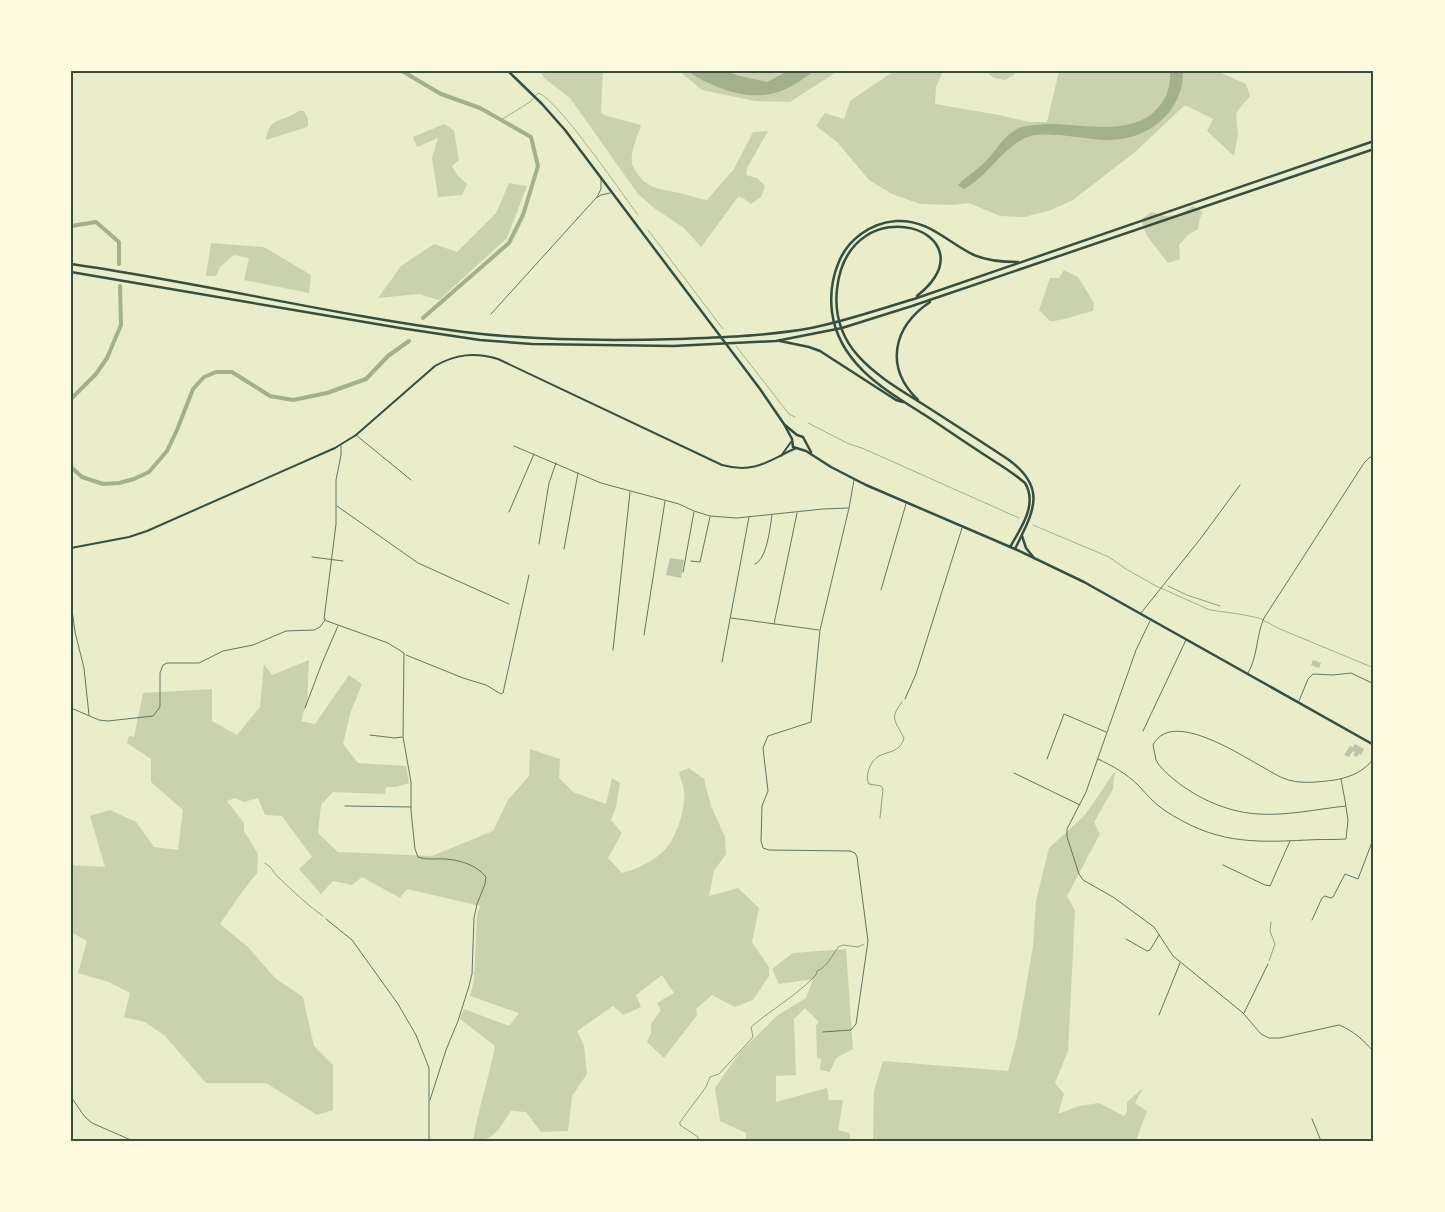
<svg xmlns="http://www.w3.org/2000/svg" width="1445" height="1212" viewBox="0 0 1445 1212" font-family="'Alegreya Sans',sans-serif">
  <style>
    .green { fill: #cad2ad }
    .water { fill: #a3b18a }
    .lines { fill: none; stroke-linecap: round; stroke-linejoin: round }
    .stream { stroke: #a3b18a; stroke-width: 1 }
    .canal { stroke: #a3b18a; stroke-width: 4 }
    .building { fill: #bcc5a7 }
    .path { stroke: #344e41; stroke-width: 0.5 }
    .minor { stroke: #617663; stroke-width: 1 }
    .secondary { stroke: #344e41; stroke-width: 2 }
    .primary { stroke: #344e41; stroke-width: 2.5 }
    .motorway { stroke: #344e41; stroke-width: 2.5 }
    .neatline { fill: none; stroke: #344e41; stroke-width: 2 }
  </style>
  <rect width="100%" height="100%" fill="#e9edc9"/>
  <g class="green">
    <path d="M540 71H603L601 113 607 116 641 125C638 136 630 151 632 163 632 166 635 170 637 173 648 191 666 189 684 194 692 196 699 199 707 200L734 169 753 132 768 131 747 168 746 175 757 178 765 186 761 197 751 204 743 198 738 197 701 247 684 228 654 208 638 194 570 98 544 78Z"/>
    <polygon points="679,71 838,71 790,102 755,101 702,90"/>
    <polygon points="894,71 943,71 936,87 935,104 999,115 1029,122 1047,122 1059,71 1217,71 1246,84 1250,96 1236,113 1238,135 1234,156 1207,131 1213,119 1185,105 1135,152 1073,200 1051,210 1025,217 1000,216 969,203 954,205 920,204 892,194 869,180 837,142 816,126 825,113 844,119 850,101"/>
    <polygon points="985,71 1012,71 1015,74 1005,80 994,78"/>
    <path d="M299 111H304L308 119V125L307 127 266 140C269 116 282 123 299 111Z"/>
    <polygon points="444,124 454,130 459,160 452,166 457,175 467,184 462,195 438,197 432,158 438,138 417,147 413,137"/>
    <polygon points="509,183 527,186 507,238 439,300 419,294 378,298 401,266 434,244 457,252 496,213"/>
    <polygon points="1193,206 1203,212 1200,218 1198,229 1188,235 1179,245 1180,259 1168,263 1147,236 1141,220 1151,212 1165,216 1179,215"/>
    <polygon points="211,243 264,247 311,275 309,293 244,280 249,258 234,255 220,267 216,276 206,276"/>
    <path d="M1064 270 1078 277 1094 303 1093 311C1077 314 1065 321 1050 321L1039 310 1050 278H1059Z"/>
    <path d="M309 660 307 702 301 721 315 724 349 675 362 684 350 714 343 744 358 763 406 766 409 783 396 787H386L385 794 333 792 321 805 318 833 338 852 432 856 493 831 508 800 529 776 530 749 560 759 559 778 573 792 606 804 612 778 620 783 616 807 611 820 622 833 608 858 622 873C638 869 658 859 668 846 678 832 686 808 684 790 683 784 680 778 679 772L689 768 704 779 711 806 725 837 726 854 714 871 709 896 738 888 759 908 752 942 769 967V976L753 1000 735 1007 712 995 696 1009 697 1015 664 1058 647 1042 651 1033V1024L661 1010 657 1003 674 993 662 975 636 995 641 1007 623 1015 613 1006 577 1031 584 1046 587 1074 572 1096 568 1131 541 1132 526 1112 511 1111C500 1127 495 1141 473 1141 478 1109 489 1078 495 1046L460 1019 464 1009 509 1026 519 1013 470 996 474 980 477 915 480 906 407 889 400 898 362 877 352 885 333 881 321 894 299 869 312 857 282 816 265 815 258 798 244 802 235 798 227 801 244 823V831L258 854 257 873 239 896 220 924 248 947 275 978 303 997 314 1046 333 1065V1110L317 1115 266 1083H206L165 1036 145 1022 124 1017 130 993 109 982 78 973 87 941 71 932V865L105 867 90 816 110 810 136 822 154 847 178 850 183 810 151 782V759L127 743 129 736 134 737 143 693 212 689V721L237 735 260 707 264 664 272 675Z"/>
    <polygon points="1115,771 1113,789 1094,822 1100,834 1067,896 1075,911 1068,1051 1055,1083 1064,1094 1058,1114 1079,1106 1099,1103 1124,1116 1127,1112 1127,1102 1143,1088 1135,1103 1147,1111 1136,1141 873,1141 874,1091 883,1061 1008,1071 1017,1038 1033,946 1036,901 1049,848 1085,815"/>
    <polygon points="846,949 853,1049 836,1058 830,1072 820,1070 821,1059 817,1058 816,1025 819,1022 805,1008 794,1019 796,1075 776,1076 776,1102 827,1088 829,1100 843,1100 838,1130 850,1133 850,1141 746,1141 746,1133 720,1121 715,1088 740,1052 778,1015 806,998 813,979 779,984 772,969 793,953"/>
  </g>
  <g class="water">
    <path d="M687 71H725L740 76 767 82 788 71H814C805 78 792 87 781 91 749 103 714 88 687 71Z"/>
    <path d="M1170 71H1183C1184 112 1147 141 1108 140 1089 140 1044 130 1028 137 1002 147 989 176 964 189L958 185C966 176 978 170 987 160 998 148 1004 135 1019 128 1027 125 1037 125 1046 124 1083 123 1136 139 1161 104 1168 94 1171 83 1170 71Z"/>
  </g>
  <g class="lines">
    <g class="stream">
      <path d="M501 120 530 102 538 93C557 98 622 194 638 215"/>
      <polyline points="648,230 723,329"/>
      <polyline points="736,346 789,414 795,417"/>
      <polyline points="808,423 849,444 862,448 1019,518"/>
      <polyline points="1033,525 1109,557 1126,569 1156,586 1210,610 1239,614 1259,618 1280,629 1374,668"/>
    </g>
    <g class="canal">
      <polyline points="402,71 441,94 480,108 531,137 538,166 523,215 509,243 423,318"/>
      <polyline points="71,226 96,222 119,242 119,264"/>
      <polyline points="71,399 96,374 107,358 121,325 120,286"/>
      <polyline points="71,467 82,477 103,484 119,483 134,479 149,472 167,451 177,430 193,389 204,377 216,372 232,372 270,396 293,400 327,393 366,379 388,356 409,341"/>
    </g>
  </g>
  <g class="building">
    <polygon points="670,558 684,560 681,578 666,575"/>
    <polygon points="1313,660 1321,663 1319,668 1311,665"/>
    <polygon points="1355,744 1364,749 1361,755 1359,754 1357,757 1353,755 1355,752 1353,751 1349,757 1344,755 1350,746 1353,747"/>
  </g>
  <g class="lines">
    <g class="path">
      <polyline points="1168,586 1187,595 1220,606"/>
      <path d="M880 818 883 789 881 786 869 784C867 780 867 777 868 772 875 745 898 760 904 738 895 720 889 719 902 702"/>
      <path d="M265 863C271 866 274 873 278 877 293 891 307 905 323 916"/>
      <polyline points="1269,961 1275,944 1270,931 1271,922"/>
      <path d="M698 1141V1137L680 1125V1122L706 1087 710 1077 719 1074 753 1037 751 1027C772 1009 796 996 816 975L817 971C826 968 833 955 838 947L843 945 858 947 864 944"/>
    </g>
    <g class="minor">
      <polyline points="597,197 601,189 601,179"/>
      <polyline points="491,314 596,198 601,195 610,193"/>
      <polyline points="356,435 411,480"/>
      <path d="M341 446V455L336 480V524L324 619 327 621 388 643 404 653 403 737 411 782V811L415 849 418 857C424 859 427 859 434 859 452 858 474 862 486 877L485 884 477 904 474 918 472 974 469 986 458 1021 446 1050 430 1100"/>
      <polyline points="514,446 601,483 679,504 694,511 710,516 737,518 823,509 848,508"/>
      <polyline points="337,506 418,563 509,604"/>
      <polyline points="509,512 534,454"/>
      <polyline points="539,544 549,483 556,463"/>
      <polyline points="564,549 578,473"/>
      <polyline points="312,557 343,561"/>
      <polyline points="691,561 700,562 710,517"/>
      <path d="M755 564C767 559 770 528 772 515"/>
      <polyline points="683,572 694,512"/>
      <polyline points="881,590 906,504"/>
      <polyline points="71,602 75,632 84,668 89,715"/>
      <polyline points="1141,613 1201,538 1240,485"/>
      <polyline points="731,618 819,630"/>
      <path d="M1150 621 1136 650 1086 792 1067 829V837L1079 874 1083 880 1113 897 1154 927 1173 956 1243 1013 1261 1034 1269 1038H1280L1339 1025C1354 1031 1363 1040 1374 1052"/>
      <polyline points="774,624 797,513"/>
      <polyline points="644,635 665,501"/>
      <polyline points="613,650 630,492"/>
      <polyline points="406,655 463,678 486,685 501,694 503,693 529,575"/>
      <polyline points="722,662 749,517"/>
      <path d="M1248 673C1258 656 1256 636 1264 618L1364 463 1370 457H1374"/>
      <polyline points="905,699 916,674 962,528"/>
      <polyline points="1299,701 1308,679 1313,674 1333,675 1351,673 1374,684"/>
      <polyline points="71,708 99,720 108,721 153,716 160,707 160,673 163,665 167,663 199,663 223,651 253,645 286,631 314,630 320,627 325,620"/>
      <polyline points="305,708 322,663 338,626"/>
      <polyline points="1143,731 1186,640"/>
      <polyline points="370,735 395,738 402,737"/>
      <polyline points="1047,759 1064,714 1106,732"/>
      <path d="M1098 759C1113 766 1127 774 1139 786 1147 795 1154 803 1164 810 1214 843 1250 843 1307 840 1320 839 1333 840 1346 839L1348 820 1346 807"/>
      <polyline points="1014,773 1080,805"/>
      <path d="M1341 779 1346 806C1317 809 1287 816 1258 814 1222 812 1183 792 1159 765L1156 760 1153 745C1174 704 1257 767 1283 778 1299 785 1318 782 1335 780 1351 777 1365 771 1374 758"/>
      <polyline points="345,806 411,807"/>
      <polyline points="1223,865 1265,885 1270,886 1290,841"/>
      <polyline points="326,919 352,940 398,1004 416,1035 429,1068 429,1141"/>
      <polyline points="1312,920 1322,898 1325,896 1331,898 1333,897 1345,874 1358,879 1374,837"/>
      <polyline points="1126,939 1147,951 1150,950 1159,935"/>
      <polyline points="1244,1013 1268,964"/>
      <polyline points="1159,1015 1180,963"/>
      <polyline points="823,1032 851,1030 856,1024 868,941 857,857 855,853 850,851 769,850 763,848 761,841 762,806 768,791 763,748 768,736 811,722 820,630 849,508 854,480"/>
      <polyline points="71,1097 85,1117 92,1123 133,1141"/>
      <polyline points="1312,1119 1321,1141"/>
    </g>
    <g class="secondary">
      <polyline points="781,456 791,442"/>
      <path d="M71 548 129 537 147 531 335 448 356 435 435 366C456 354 475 352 498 359L722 465C755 474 768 461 796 448"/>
    </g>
    <g class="primary">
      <polyline points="508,71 542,104 565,130 760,389 784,424 792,439 793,447 806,451 831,467 866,485 1015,549 1084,582 1374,745"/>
      <polyline points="785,425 797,435 803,437 811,452"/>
    </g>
    <g class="motorway">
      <path d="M71 264C203 283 333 315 464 332 535 341 608 341 679 339 723 337 767 336 811 328 846 321 880 309 914 299L1374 141"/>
      <polyline points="71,272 400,328 480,340 532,344 673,346 776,341 842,328 912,306 1374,149"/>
      <path d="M917 296C997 232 849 182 837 289 830 353 884 379 929 408 955 425 982 442 1009 460 1048 489 1033 512 1015 549"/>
      <polyline points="780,341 809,347 820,351 896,400 903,402"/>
      <path d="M918 400C884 367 893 327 930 302"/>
      <polyline points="1022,536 1026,548 1034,558"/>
      <path d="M1010 547C1021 528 1038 504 1025 483 1016 475 1005 468 994 461 972 447 950 432 928 417 887 391 839 365 832 312 830 296 832 279 838 264 847 240 870 223 896 221 928 219 947 242 974 255 988 261 1003 262 1018 262"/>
    </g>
  </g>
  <rect width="1445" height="1212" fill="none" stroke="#fefae0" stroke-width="145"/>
  <rect x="72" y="72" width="1300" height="1068" class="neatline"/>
</svg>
